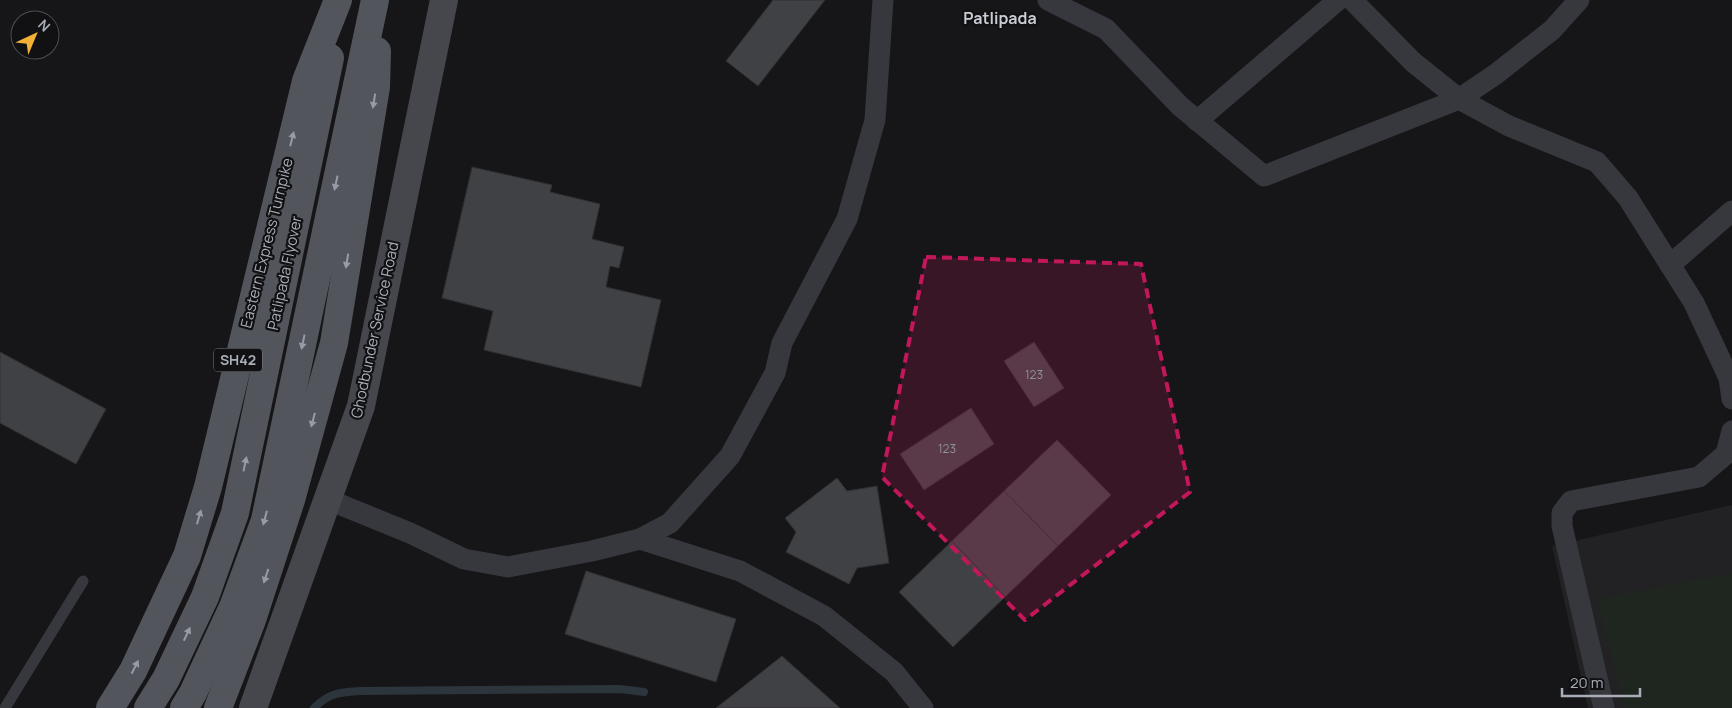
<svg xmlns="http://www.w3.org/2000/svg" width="1732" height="708" viewBox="0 0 1732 708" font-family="Manrope,sans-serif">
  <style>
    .built { fill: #222225 }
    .green { fill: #1e261f }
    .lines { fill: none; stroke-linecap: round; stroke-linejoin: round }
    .stream { stroke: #2c353c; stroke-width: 8 }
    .building { fill: #404145; stroke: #303034 }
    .lane { stroke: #37383d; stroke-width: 11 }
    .street { stroke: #37383d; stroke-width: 21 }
    .secondary { stroke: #45474d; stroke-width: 28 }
    .primary { stroke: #53555c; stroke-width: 28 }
    .oneway { fill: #979ba6 }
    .marked { fill: #c2185b; fill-opacity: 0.2; stroke: #c2185b; stroke-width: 4; stroke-dasharray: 10 6; stroke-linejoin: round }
    .labels { text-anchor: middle; stroke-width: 4.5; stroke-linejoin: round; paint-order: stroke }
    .number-label { font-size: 12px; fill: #8e929b }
    .shield { fill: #111113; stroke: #7b7e86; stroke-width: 1 }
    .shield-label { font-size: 14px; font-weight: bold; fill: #a8adb8 }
    .street-label { font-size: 15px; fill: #a8adb8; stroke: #111113 }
    .neighbourhood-label { font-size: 16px; font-weight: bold; fill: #c9ccd4; stroke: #111113 }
  </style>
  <rect width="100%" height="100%" fill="#161618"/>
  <polygon class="built" points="1732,505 1732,708 1588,708 1552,546"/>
  <polygon class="green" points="1732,573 1732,708 1625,708 1597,599"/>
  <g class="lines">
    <path class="stream" d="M314 708C329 693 340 692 361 691L620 689 644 692"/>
  </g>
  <g class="building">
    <polygon points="773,0 825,0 758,86 726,61"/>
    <polygon points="472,167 552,185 550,192 600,204 592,239 624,247 619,268 610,266 606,287 661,300 641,387 484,350 493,311 442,298"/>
    <polygon points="1034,342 1064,388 1034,407 1004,361"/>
    <polygon points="0,352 106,409 76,464 0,423"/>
    <polygon points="971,408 994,444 924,490 900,454"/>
    <polygon points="1057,440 1111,495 1058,546 1004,491"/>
    <polygon points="837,478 847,491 877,486 889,563 857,568 849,584 786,552 796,532 785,518"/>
    <polygon points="1004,491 1058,546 1005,597 952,541"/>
    <polygon points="952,541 1005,597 953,647 899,592"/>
    <polygon points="586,571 736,619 716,682 565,634"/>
    <polygon points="782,656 840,708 716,708"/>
  </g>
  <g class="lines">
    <polyline class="lane" points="5,708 83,581"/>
    <g class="street">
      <polyline points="1048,0 1106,29 1180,106 1264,176 1459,99 1496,74 1552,30 1579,0"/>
      <polyline points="1352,0 1413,62 1459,99 1509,126 1597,162 1628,198 1694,303 1729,378 1732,399"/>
      <polyline points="1197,121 1338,0"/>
      <polyline points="1670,265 1732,211"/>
      <polyline points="329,500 410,533 464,559 508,567 592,551 640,539 670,523 730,456 775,373 782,343 847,219 875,120 883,0"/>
      <polyline points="640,539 740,571 824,616 894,672 923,708"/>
      <polyline points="1604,708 1562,526 1562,513 1571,501 1699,477 1726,454 1732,431"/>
    </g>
    <polyline class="secondary" points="253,708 361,406 444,0"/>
    <g class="primary">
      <polyline points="110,708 133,671 187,556 208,487 306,81 338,0"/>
      <polyline points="148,708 166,679 205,597 235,513 330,58"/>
      <polyline points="184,708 193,693 233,607 265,520 375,0"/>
      <polyline points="218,708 252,620 291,500 334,343 376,87 377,51"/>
    </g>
  </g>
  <defs><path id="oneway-solid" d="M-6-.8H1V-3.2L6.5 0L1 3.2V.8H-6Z" transform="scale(1.25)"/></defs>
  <g class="oneway">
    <use href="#oneway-solid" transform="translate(374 101) rotate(99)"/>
    <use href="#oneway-solid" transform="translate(292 139) rotate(-76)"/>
    <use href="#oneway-solid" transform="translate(336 183) rotate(102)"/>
    <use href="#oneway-solid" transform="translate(347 261) rotate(99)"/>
    <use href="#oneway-solid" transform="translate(303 342) rotate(102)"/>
    <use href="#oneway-solid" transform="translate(313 420) rotate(105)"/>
    <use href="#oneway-solid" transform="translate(245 464) rotate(-78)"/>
    <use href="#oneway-solid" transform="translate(199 517) rotate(-74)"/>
    <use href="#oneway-solid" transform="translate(265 518) rotate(105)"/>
    <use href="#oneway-solid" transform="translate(266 576) rotate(108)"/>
    <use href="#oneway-solid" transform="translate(187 634) rotate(-65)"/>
    <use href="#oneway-solid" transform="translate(135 667) rotate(-63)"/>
  </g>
  <path class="marked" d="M926 257 1141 264 1190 492 1025 620 882 477Z"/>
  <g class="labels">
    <g class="number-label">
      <text x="1034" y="379">123</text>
      <text x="947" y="453">123</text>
    </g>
    <rect class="shield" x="214" y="348.5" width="48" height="23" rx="4"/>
    <g class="shield-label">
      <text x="238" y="365">SH42</text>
    </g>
    <g class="street-label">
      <text transform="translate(267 243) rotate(-76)" y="5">Eastern Express Turnpike</text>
      <text transform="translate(285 273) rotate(-78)" y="5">Patlipada Flyover</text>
      <text transform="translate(375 330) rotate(-78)" y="5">Ghodbunder Service Road</text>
    </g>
    <g class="neighbourhood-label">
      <text x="1000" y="24">Patlipada</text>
    </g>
  </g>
  <g transform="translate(35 35) rotate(44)"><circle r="24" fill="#111113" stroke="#4d4f55"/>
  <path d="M0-4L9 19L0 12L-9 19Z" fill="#f2b134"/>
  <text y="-8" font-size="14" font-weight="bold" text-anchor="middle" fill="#a8adb8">N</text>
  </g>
  <path d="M1562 688v8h78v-8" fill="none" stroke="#a8adb8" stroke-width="2.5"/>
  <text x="1570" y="688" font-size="15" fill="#a8adb8" stroke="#111113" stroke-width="4" paint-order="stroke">20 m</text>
</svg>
